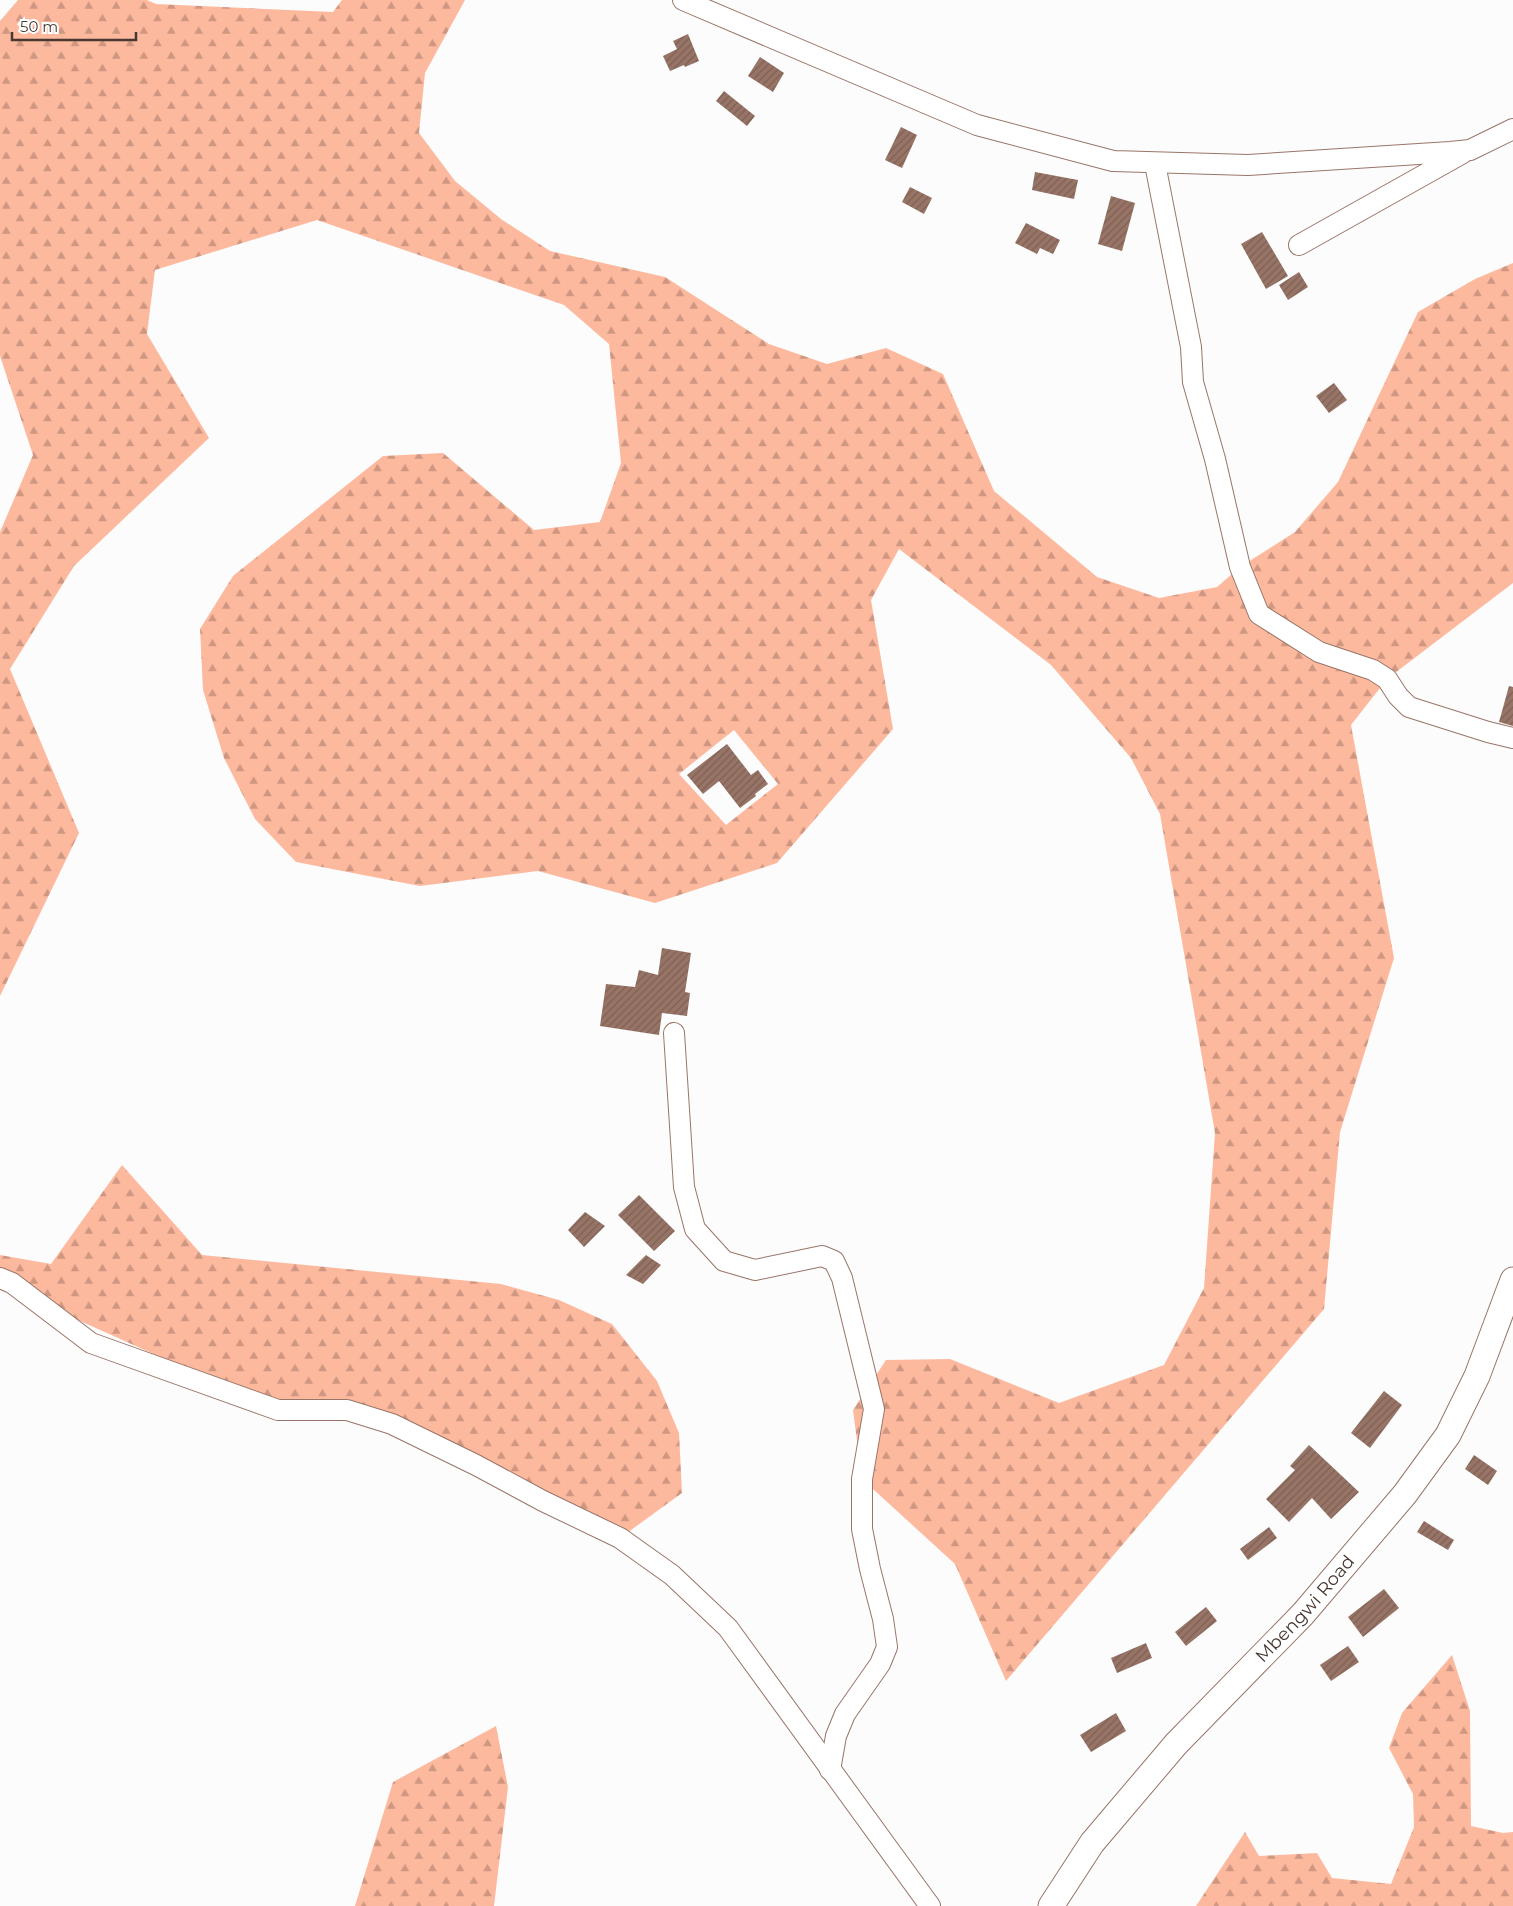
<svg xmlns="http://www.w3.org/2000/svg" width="1513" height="1906" viewBox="0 0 1513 1906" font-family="Montserrat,sans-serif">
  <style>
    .forest { fill: url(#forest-firs); fill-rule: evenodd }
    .building { fill: url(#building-hatch) }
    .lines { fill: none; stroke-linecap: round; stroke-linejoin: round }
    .minor-casing { stroke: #997568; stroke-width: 22 }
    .major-casing { stroke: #997568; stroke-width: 27 }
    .minor { stroke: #fff; stroke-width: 20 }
    .major { stroke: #fff; stroke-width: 25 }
    .labels { text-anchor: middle; stroke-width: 5; stroke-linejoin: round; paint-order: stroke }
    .street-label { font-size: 18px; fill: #483832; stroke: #fff }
  </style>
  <defs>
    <pattern id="forest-firs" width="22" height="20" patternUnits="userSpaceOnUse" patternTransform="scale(1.25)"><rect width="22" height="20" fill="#fdb99e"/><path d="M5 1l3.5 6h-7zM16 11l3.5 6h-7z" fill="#cf9781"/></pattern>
    <pattern id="building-hatch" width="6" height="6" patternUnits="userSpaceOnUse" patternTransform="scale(1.25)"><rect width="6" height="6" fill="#977466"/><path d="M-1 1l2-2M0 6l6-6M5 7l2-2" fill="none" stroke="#7d6055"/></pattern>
  </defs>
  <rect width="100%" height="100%" fill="#fcfcfc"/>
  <g class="forest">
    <path d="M18 0H147L156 4 333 12 342 0H465L425 73 419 133 455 181 501 219 550 251 665 277 769 344 827 364 886 348 943 374 994 491 1097 577 1159 598 1217 587 1240 567 1295 532 1338 482 1418 312 1475 279 1513 263V583L1387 679 1351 725 1394 958 1340 1132 1324 1309 1006 1681 955 1564 862 1479 853 1410 886 1360 950 1359 1059 1403 1164 1365 1204 1288 1215 1133 1160 814 1131 758 1051 665 899 549 871 600 893 729 777 863 655 903 538 871 420 886 296 862 255 819 224 758 203 690 200 629 233 576 383 456 443 453 534 530 600 522 621 463 609 344 564 305 317 220 155 270 147 334 209 438 74 566 10 669 79 833 0 996V532L33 455 0 356V21ZM734 730 778 784 726 825 679 774Z"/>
    <polygon points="122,1165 202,1255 501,1284 559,1300 612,1324 657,1381 679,1433 682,1493 620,1538 392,1424 278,1410 0,1285 0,1255 51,1264"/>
    <polygon points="1452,1655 1470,1711 1471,1826 1503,1833 1513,1832 1513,1906 1196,1906 1245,1832 1259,1856 1317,1853 1332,1878 1391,1884 1414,1827 1413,1794 1389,1748 1402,1713"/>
    <polygon points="496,1726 508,1787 494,1906 355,1906 393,1782"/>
  </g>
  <g class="building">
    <polygon points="688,34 699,61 685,67 684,65 670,71 663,56 677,49 673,41"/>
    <polygon points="760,57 784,73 773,92 748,76"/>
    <polygon points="724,91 755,116 747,126 716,101"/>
    <polygon points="901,127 917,135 902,168 885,160"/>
    <polygon points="1035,172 1078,180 1074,199 1032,190"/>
    <polygon points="910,187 932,198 924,214 902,202"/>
    <polygon points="1111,196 1135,203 1122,251 1098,244"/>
    <polygon points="1026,223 1060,240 1053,254 1040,248 1037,254 1015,243"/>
    <polygon points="1262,232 1288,276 1266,289 1241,244"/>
    <polygon points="1299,272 1308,287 1288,300 1279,285"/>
    <polygon points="1334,383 1347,400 1329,413 1316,396"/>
    <polygon points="1509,686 1513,687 1513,726 1499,722"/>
    <polygon points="727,744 751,775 758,770 768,784 755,794 756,796 740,808 719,781 703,794 687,775"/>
    <polygon points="662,948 691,953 685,992 690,993 687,1016 662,1013 659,1035 600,1026 606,984 635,987 639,970 658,975"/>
    <polygon points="639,1195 675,1231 654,1251 618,1215"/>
    <polygon points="585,1212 605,1226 584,1247 568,1230"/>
    <polygon points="646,1255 661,1265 643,1284 626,1275"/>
    <polygon points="1384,1391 1402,1405 1370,1448 1351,1433"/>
    <polygon points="1309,1445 1359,1492 1331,1519 1312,1498 1289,1522 1266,1499 1295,1470 1290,1466"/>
    <polygon points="1474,1455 1497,1471 1488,1485 1465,1469"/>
    <polygon points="1424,1521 1454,1540 1448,1550 1417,1532"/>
    <polygon points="1269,1527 1277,1538 1248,1560 1240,1549"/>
    <polygon points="1384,1589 1399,1608 1363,1637 1348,1617"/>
    <polygon points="1206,1607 1217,1621 1186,1646 1175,1632"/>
    <polygon points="1146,1643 1152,1658 1117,1673 1111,1658"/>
    <polygon points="1348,1646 1359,1662 1331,1681 1320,1665"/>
    <polygon points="1116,1713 1126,1731 1091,1752 1080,1735"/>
  </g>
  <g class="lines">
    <g class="minor-casing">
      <g id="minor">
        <polyline points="683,0 977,125 1113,161 1248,165 1450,152 1470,150 1513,129"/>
        <polyline points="1155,164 1191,347 1193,382 1215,459 1240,567 1259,614 1319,652 1373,670 1387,679 1398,696 1409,707 1488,732 1513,738"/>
        <polyline points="1299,245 1463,153"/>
        <polyline points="674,1033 684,1187 695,1229 724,1261 755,1270 822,1256 834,1261 842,1278 874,1409 862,1479 862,1529 870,1569 883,1619 887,1647 880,1664 845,1714 836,1736 830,1770"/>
        <polyline points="0,1278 12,1283 91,1343 278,1410 347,1410 392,1424 476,1465 543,1501 620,1538 672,1575 728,1628 930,1906"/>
      </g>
    </g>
    <g class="major-casing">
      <g id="major">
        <path id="s1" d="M1051 1906 1092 1843 1176 1744 1303 1614 1405 1494 1448 1435 1477 1376 1513 1280"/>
      </g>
    </g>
    <use href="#minor" class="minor"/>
    <use href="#major" class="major"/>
  </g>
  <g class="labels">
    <g class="street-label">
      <text dy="6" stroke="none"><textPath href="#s1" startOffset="392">Mbengwi Road</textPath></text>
    </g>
  </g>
  <path d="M12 32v8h124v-8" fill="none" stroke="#483832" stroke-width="2.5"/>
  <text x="20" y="32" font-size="15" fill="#483832" stroke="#ffffff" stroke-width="4" paint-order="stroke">50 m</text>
</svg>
